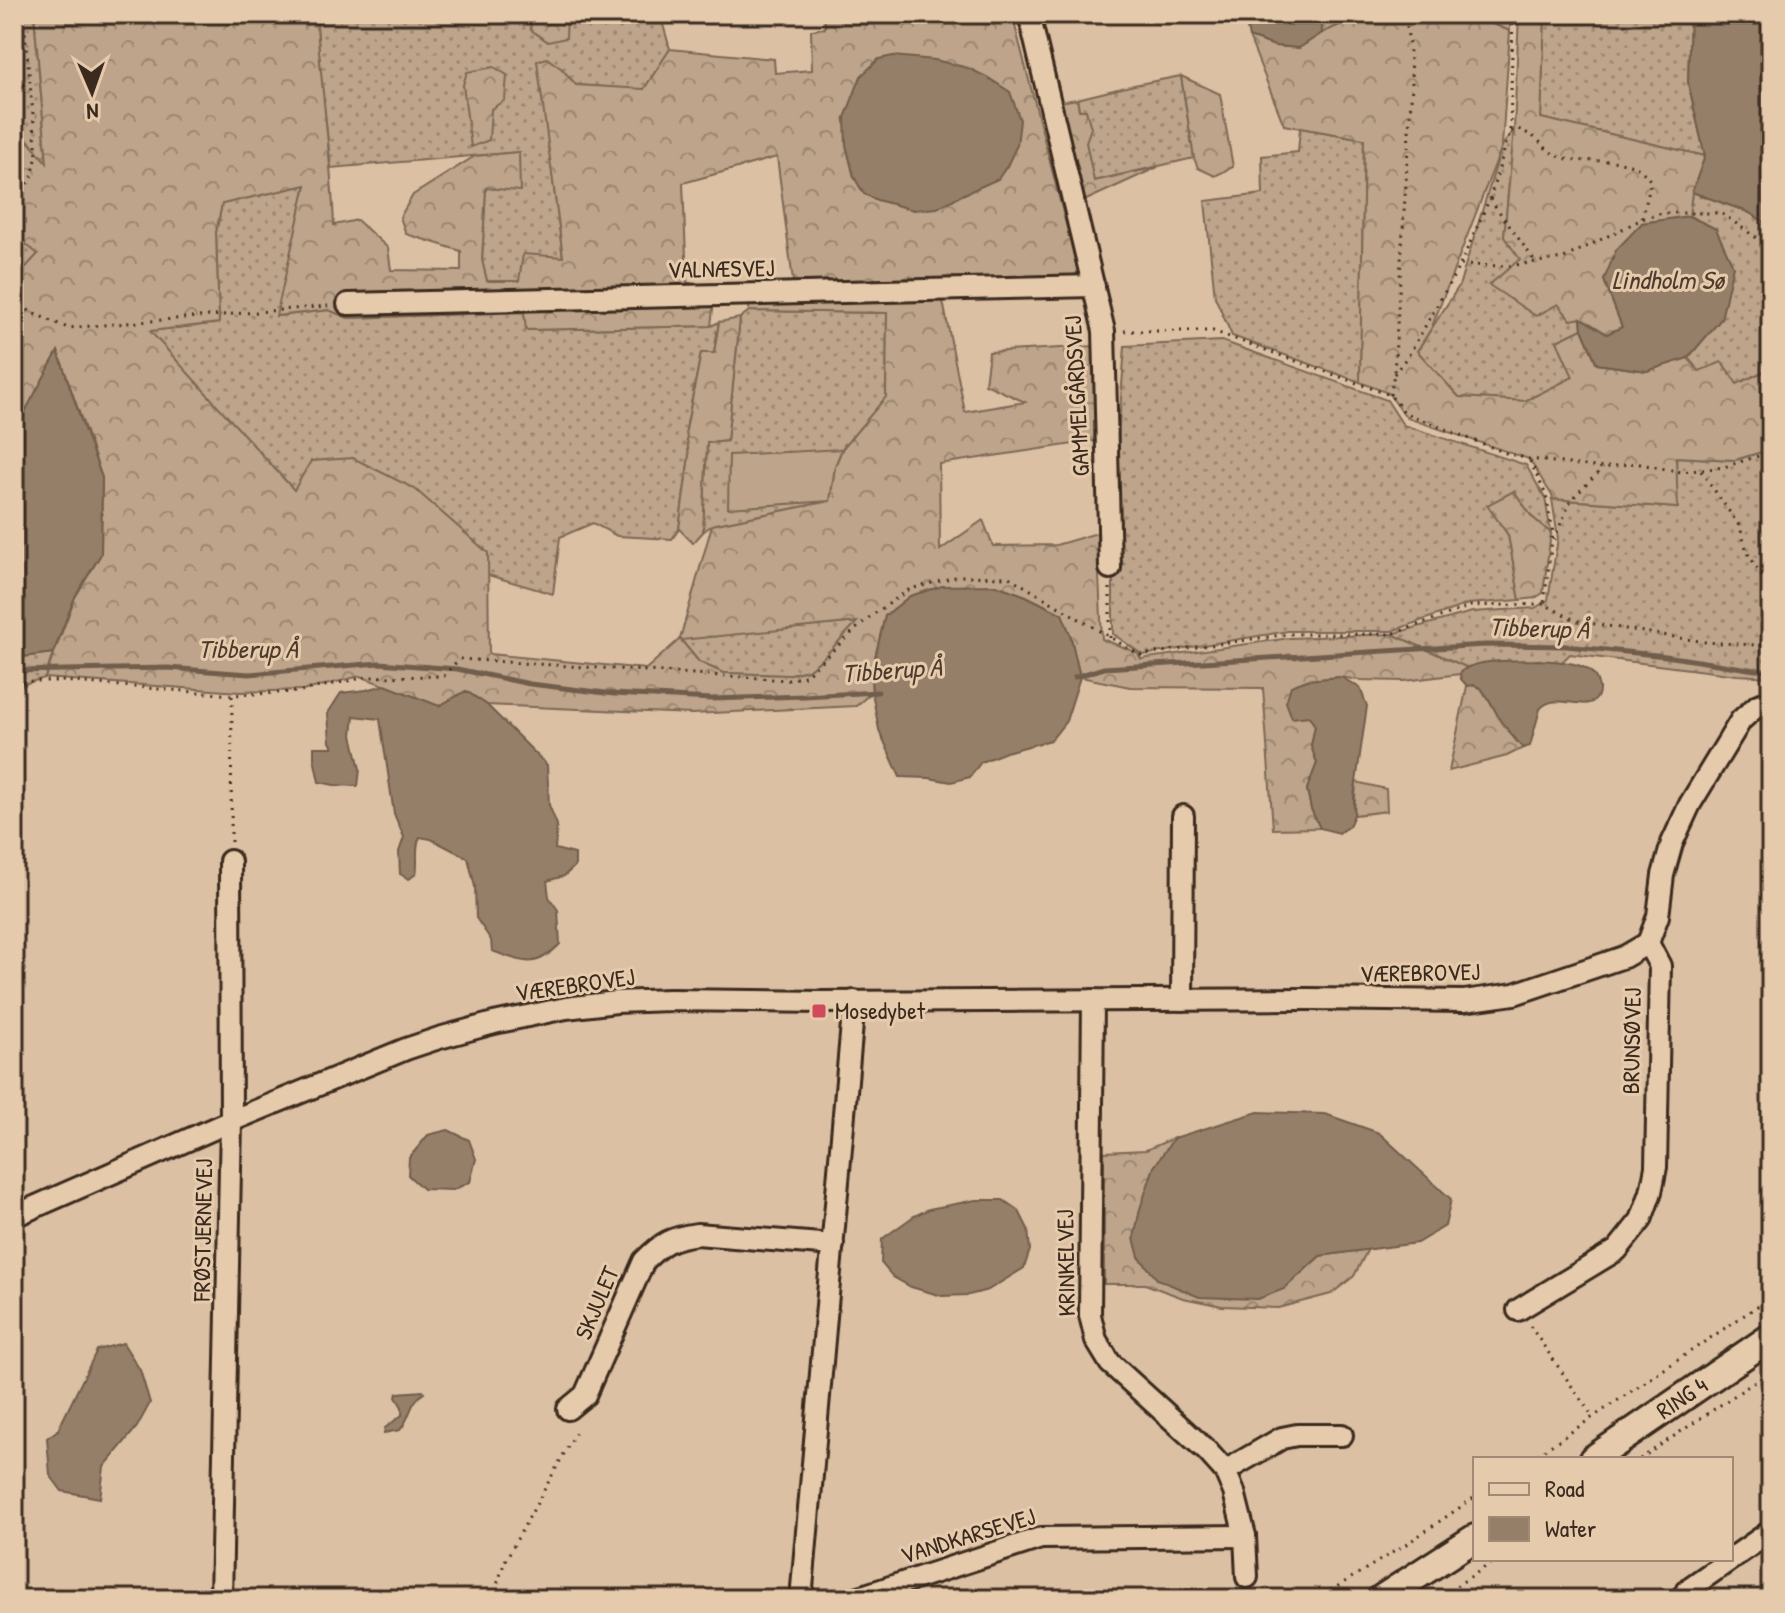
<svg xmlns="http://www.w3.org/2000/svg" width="1785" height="1613" viewBox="0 0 1785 1613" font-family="'Patrick Hand',sans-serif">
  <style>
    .grass { fill: url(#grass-dots); stroke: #7c6754; stroke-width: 2 }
    .forest { fill: url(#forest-crowns); stroke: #7c6754; stroke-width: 2; fill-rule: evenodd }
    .pitch { fill: #bda48a; stroke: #7c6754; stroke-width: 2 }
    .water { fill: #957f69; stroke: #715d4b; stroke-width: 2 }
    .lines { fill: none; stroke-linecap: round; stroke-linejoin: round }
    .stream { stroke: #715d4b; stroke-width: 5 }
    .minor-casing { stroke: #3b2a1e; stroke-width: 26 }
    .major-casing { stroke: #3b2a1e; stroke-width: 32 }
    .path { stroke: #3b2a1e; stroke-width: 3; stroke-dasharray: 2 6; stroke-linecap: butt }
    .minor { stroke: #e5caac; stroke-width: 20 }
    .major { stroke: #e5caac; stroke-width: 26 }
    .poi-dot { fill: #d1495b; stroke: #e5caac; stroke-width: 3 }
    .labels { text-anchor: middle; stroke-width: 6; stroke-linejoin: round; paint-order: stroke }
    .street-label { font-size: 24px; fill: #3b2a1e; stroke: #e5caac }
    .poi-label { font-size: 24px; fill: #3b2a1e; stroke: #e5caac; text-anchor: start }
    .water-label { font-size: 26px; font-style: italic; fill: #4d3b2d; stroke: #e5caac }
  </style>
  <defs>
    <pattern id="grass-dots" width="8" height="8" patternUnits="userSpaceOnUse" patternTransform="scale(2)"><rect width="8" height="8" fill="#bda48a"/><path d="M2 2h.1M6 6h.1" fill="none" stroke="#9b8670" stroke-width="1.8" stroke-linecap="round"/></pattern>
    <pattern id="forest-crowns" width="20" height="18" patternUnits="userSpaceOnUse" patternTransform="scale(2)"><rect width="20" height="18" fill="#bda48a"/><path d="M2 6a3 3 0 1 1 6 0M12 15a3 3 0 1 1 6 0" fill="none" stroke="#9b8670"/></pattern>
  </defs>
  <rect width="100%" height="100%" fill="#dbc0a4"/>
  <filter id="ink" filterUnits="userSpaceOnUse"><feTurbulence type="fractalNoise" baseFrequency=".0125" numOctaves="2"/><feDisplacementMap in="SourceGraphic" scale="16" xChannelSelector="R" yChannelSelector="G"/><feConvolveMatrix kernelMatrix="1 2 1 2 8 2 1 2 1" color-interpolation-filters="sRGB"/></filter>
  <g filter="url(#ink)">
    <g class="grass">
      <polygon points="14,14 34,14 47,164 29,141 14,141"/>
      <polygon points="316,14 529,14 531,30 565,38 567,14 660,14 670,49 644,90 576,85 562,69 538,61 563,258 519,281 487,281 482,261 486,187 519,152 331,168 322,89"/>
      <polygon points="1321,14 1364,14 1322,33"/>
      <polygon points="1468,14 1510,14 1510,31"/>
      <polygon points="1545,14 1690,14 1688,82 1705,156 1541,118"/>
      <polygon points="1181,76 1194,158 1093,181 1077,99 1134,85"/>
      <polygon points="1300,128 1364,139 1360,382 1232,336 1215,297 1205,201 1263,194 1262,156 1298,152"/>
      <polygon points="1514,130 1504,237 1571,320 1581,318 1582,329 1557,341 1574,377 1525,401 1459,397 1417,351 1459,286 1502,146"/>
      <polygon points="306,185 277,316 329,310 348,318 525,312 527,330 711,326 719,322 714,353 701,353 686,429 689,456 679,529 672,539 617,536 593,523 560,537 553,594 488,575 488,553 294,491 149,331 219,323 216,232 222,204"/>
      <polygon points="1692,192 1748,212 1771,226 1771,373 1767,370 1737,384 1699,372 1688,358 1721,319 1716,229 1689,216"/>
      <polygon points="14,235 39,254 14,280"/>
      <polygon points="749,311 887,313 886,398 842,449 830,501 712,525 703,532 707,443 727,441 740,318"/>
      <polygon points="1222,341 1387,400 1403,425 1526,465 1545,498 1551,533 1532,517 1514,491 1488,505 1508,535 1520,600 1468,604 1392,631 1288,631 1143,655 1113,634 1113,504 1125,346"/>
      <polygon points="1771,449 1771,677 1737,675 1570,654 1562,662 1517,661 1466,667 1392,634 1472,612 1535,608 1548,600 1558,538 1552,499 1677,508 1676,457 1735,460"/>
      <polygon points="859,622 822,659 808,670 787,675 723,673 699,662 680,639"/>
      <polygon points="53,653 45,678 27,683 14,690 14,658"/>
    </g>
    <g class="forest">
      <path d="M34 14H316C321 85 331 155 334 225L357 220 388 248 391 270 461 271V251L406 234 400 217 413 195 475 156 519 152 520 191 486 188 482 260 487 281H519L523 254 563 257 537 61 547 58 562 69 576 85 644 89 670 49 774 59 775 73 812 70 811 30 825 28 824 14H1012L1078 271 1072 281 942 288 943 301 965 412 1025 402 985 384 989 352 1096 346 1094 441 939 464 940 550 983 520 993 546 1056 545 1097 533 1102 639 1138 653 1141 659 1290 638 1392 634 1466 667 1460 674 1404 681 1358 680 1340 677 1307 680 1309 716 1315 726 1311 746 1317 763 1307 789 1311 809 1320 828 1273 829 1263 688 1130 687 1080 677 1070 634 1062 614 1026 596 996 585 910 596 885 616 871 674 872 692 856 706 692 714 487 705 466 691 439 706 360 676 306 690 240 692 45 678 75 597 101 554 102 478 58 352 14 432V280L38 254 14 235V141H28L47 163ZM777 157 795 297 749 298V311L887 313 886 397 842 449 835 466 830 501 712 525 680 639 646 669 489 654 488 553 415 489 353 458 311 461 294 490 150 331 219 323 216 232 222 204 306 185 276 316 329 310 348 318 524 312 526 330 711 326 715 292 687 282 683 183ZM857 622 822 659 808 670 787 675 723 673 699 662 681 640Z"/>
      <polygon points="529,14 567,14 566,38 548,42 531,30"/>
      <polygon points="1364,14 1468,14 1510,31 1502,146 1431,329 1417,351 1459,397 1525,401 1573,377 1557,341 1582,329 1597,364 1647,371 1688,358 1699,371 1722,362 1737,384 1767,370 1771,373 1771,449 1735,460 1676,457 1678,508 1552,499 1553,497 1529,459 1407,418 1388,393 1360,382 1364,139 1284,125 1249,37 1275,46 1299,48 1322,33"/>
      <polygon points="1519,14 1545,14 1541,118 1705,156 1692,192 1689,216 1642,223 1604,280 1622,327 1607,334 1581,318 1571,320 1558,304 1536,316 1489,285 1520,259 1504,237 1514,130"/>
      <polygon points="494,67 507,75 505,100 491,109 489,140 471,147 463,85 467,72"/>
      <polygon points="1181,76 1220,94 1233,167 1215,176 1198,168 1194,158"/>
      <polygon points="1077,99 1079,110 1086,110 1091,128 1086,142 1094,181 1158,167 1084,201 1059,102"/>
      <polygon points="740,318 727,441 707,443 703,532 693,543 679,529 689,456 686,430 701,353 714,353 719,322"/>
      <polygon points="1514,491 1532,517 1551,533 1543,593 1535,598 1520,600 1508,535 1487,505"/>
      <polygon points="1471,685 1481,688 1516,741 1523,748 1507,756 1449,771 1467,686"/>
      <polygon points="1356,782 1386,789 1387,811 1354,815"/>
      <polygon points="1174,1138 1154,1168 1284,1289 1320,1256 1368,1249 1354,1276 1331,1294 1278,1308 1222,1306 1183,1298 1145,1284 1104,1284 1104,1152 1146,1150"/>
    </g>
    <polygon class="pitch" points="842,449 835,466 830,501 728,508 729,455"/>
    <g class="water">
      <polygon points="1244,14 1321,14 1322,33 1299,48 1275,46 1249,37"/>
      <polygon points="1690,14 1771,14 1771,226 1748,212 1692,192 1705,156 1688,82"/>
      <polygon points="893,56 935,60 968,68 987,77 1010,92 1020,120 1017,145 1007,166 998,179 962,195 937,208 914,210 877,200 864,194 854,177 846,145 845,118 861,76 879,59"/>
      <polygon points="1689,216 1716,229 1733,266 1721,319 1688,358 1647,371 1597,364 1582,329 1581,318 1607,334 1622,327 1604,280 1616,250 1642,223"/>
      <polygon points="58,351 84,429 102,478 101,554 75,597 53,653 14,658 14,432"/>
      <polygon points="996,585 1026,596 1062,614 1070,634 1080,677 1066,721 1051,740 1006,752 981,762 970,777 951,782 929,778 900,777 879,730 872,692 871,674 885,616 910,596 942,586"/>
      <path d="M1538 660C1556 662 1593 660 1598 684 1600 689 1599 697 1594 701 1581 710 1554 692 1540 709L1530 746 1523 748 1501 722 1490 701 1481 688 1474 685 1467 686 1461 679 1460 674C1471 658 1518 661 1538 660Z"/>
      <polygon points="1341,677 1360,688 1367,706 1354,796 1354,815 1349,826 1339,833 1320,828 1311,809 1307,789 1317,763 1311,746 1315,726 1309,716 1292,718 1286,702 1291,686 1307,680"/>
      <path d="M385 685 439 706 466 691 487 705 547 765 549 805 557 825 555 849 575 854V866L564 876 547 881 549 897 558 910 560 944C534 971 523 961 492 951L491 940 476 918 475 887 468 858 431 839 420 837C414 848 419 861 416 874L409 879 400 874 399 852 404 837 394 814 380 719 354 716 352 735 360 769 358 786 334 785 319 782 314 758V747H333L330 742 328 713 341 693 366 690Z"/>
      <polygon points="1258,1112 1325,1114 1379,1133 1451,1199 1445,1226 1417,1243 1320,1256 1284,1289 1258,1299 1199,1297 1157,1279 1139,1257 1134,1238 1140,1209 1154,1167 1174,1138"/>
      <polygon points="448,1130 469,1140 476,1159 470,1182 453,1190 423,1189 408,1175 409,1158 428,1135"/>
      <polygon points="976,1200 1003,1200 1019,1211 1028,1229 1030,1250 1024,1268 988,1290 969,1295 942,1296 911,1287 893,1277 881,1263 882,1239 914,1216 929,1209"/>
      <polygon points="123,1343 140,1370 150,1403 137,1427 104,1467 100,1498 62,1491 50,1475 47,1438 58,1430 97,1350"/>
      <path d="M423 1391 424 1393C409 1402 411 1418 400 1430L384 1433 385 1428 402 1415V1407L396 1397 397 1393Z"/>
    </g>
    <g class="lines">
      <g class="stream">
        <polyline points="14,671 168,668 249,674 379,663 457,669 530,684 614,694 712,699 804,696 878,692"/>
        <polyline points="1075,677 1104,668 1485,645 1566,646 1666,656 1755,670 1771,670"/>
      </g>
      <g class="minor-casing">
        <g id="minor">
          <polyline points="1029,14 1104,331 1110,568"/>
          <polyline points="348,304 1094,286"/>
          <polyline points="1093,1000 1090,1315 1096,1340 1110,1363 1207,1451 1225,1471 1234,1492 1245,1536 1247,1577"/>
          <polyline points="1182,1000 1183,816"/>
          <polyline points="14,1216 231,1121 406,1049 439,1038 494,1023 566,1008 616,1002 669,1000 822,1002 1308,999 1464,1001 1514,994 1624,957 1648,943"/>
          <polyline points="1518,1310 1617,1250 1641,1220 1651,1192 1656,1167 1660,966 1648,943 1658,916 1663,875 1672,843 1690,804 1741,720 1758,705 1771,701"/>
          <path d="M568 1409 585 1395 644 1261C663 1242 670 1238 697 1234L833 1245"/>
          <polyline points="1225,1471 1282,1438 1297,1435 1342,1435"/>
          <polyline points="221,1599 231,1121 230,861"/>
          <polyline points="801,1599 854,1001"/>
          <polyline points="853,1599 1041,1538 1245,1536"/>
          <polyline points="1680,1599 1691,1587 1771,1531"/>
        </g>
      </g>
      <g class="major-casing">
        <g id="major">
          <polyline points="1593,1459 1771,1337"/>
          <polyline points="1381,1599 1475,1538"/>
        </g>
      </g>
      <g class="path">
        <polyline points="1486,14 1513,24"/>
        <path d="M1511 131 1518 129C1524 132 1530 134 1535 138 1541 142 1547 151 1554 154 1585 171 1629 146 1651 182L1642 219"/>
        <polyline points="1490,199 1537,264"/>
        <polyline points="14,204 32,177 37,155 24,21 20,14"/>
        <polyline points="1461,265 1509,266 1564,258 1642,219 1662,213 1721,213 1771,248"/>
        <polyline points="14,290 30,312 68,328 328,306"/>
        <polyline points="1124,331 1213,331 1390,395 1405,413 1506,453 1529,459 1603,468 1635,463 1681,472 1724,467 1771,452"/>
        <polyline points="1394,374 1410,353 1460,265 1490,198 1510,131 1513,14"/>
        <polyline points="1390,395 1394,374 1412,84 1406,14"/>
        <polyline points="1530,461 1546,495 1553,532 1544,604"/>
        <polyline points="1701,471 1740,527 1747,552 1771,591"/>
        <polyline points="1554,540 1571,500 1603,468"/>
        <polyline points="1110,588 1110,639"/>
        <polyline points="14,684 32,681 61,681 232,695 296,692 367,677 444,676 459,659 788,680 805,676 867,619 910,589 959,576 1009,577 1140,655 1289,634 1392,634 1471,606 1544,604 1577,621 1705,642 1771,646"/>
        <polyline points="231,842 232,695"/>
        <polyline points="1530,1326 1593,1417"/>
        <polyline points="1531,1459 1771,1297"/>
        <polyline points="1640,1459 1771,1371"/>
        <polyline points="495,1599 498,1582 505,1561 576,1432 574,1428"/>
        <polyline points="1317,1599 1408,1543 1475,1497"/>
        <polyline points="1436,1599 1498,1559"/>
      </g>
      <use href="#minor" class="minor"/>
      <use href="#major" class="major"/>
    </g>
  </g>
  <rect class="poi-dot" x="811" y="1003" width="16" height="16" rx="4"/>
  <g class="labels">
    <g class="street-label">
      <text transform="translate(721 269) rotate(-1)" y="8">VALNÆSVEJ</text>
      <text transform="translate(1077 396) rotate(-93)" y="8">GAMMELGÅRDSVEJ</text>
      <text transform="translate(1420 973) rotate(-1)" y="8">VÆREBROVEJ</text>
      <text transform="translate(575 985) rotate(-8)" y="8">VÆREBROVEJ</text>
      <text transform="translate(1632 1041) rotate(-89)" y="8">BRUNSØVEJ</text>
      <text transform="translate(203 1230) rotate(-89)" y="8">FRØSTJERNEVEJ</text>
      <text transform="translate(1066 1263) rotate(-91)" y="8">KRINKELVEJ</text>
      <text transform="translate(597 1303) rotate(-67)" y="8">SKJULET</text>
      <text transform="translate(1682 1398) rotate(-34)" y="8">RING 4</text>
      <text transform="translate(968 1536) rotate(-17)" y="8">VANDKARSEVEJ</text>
    </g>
    <g class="poi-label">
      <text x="835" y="1019">Mosedybet</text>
    </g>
    <g class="water-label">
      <text x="1668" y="289">Lindholm Sø</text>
      <text transform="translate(1539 628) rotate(2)" y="9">Tibberup Å</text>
      <text x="248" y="658">Tibberup Å</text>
      <text transform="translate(892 670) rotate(-4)" y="9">Tibberup Å</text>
    </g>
  </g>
  <rect width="1785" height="1613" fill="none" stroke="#e5caac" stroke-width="48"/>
  <rect x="24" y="24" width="1737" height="1565" fill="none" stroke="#3b2a1e" stroke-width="3" filter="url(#ink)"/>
  <rect x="1473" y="1457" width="260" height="104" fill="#e5caac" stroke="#a18a73" stroke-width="2"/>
  <rect x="1489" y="1483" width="40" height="12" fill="#e5caac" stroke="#a18a73" stroke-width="2"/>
  <text x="1545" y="1497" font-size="24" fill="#3b2a1e">Road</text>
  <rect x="1489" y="1517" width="40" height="24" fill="#957f69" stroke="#a18a73" stroke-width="2"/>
  <text x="1545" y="1537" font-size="24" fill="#3b2a1e">Water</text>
  <g transform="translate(92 92) rotate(178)" stroke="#e5caac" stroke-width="6" paint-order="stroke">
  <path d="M0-6L14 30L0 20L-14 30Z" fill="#3b2a1e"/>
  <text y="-12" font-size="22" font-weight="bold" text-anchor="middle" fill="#3b2a1e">N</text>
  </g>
</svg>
